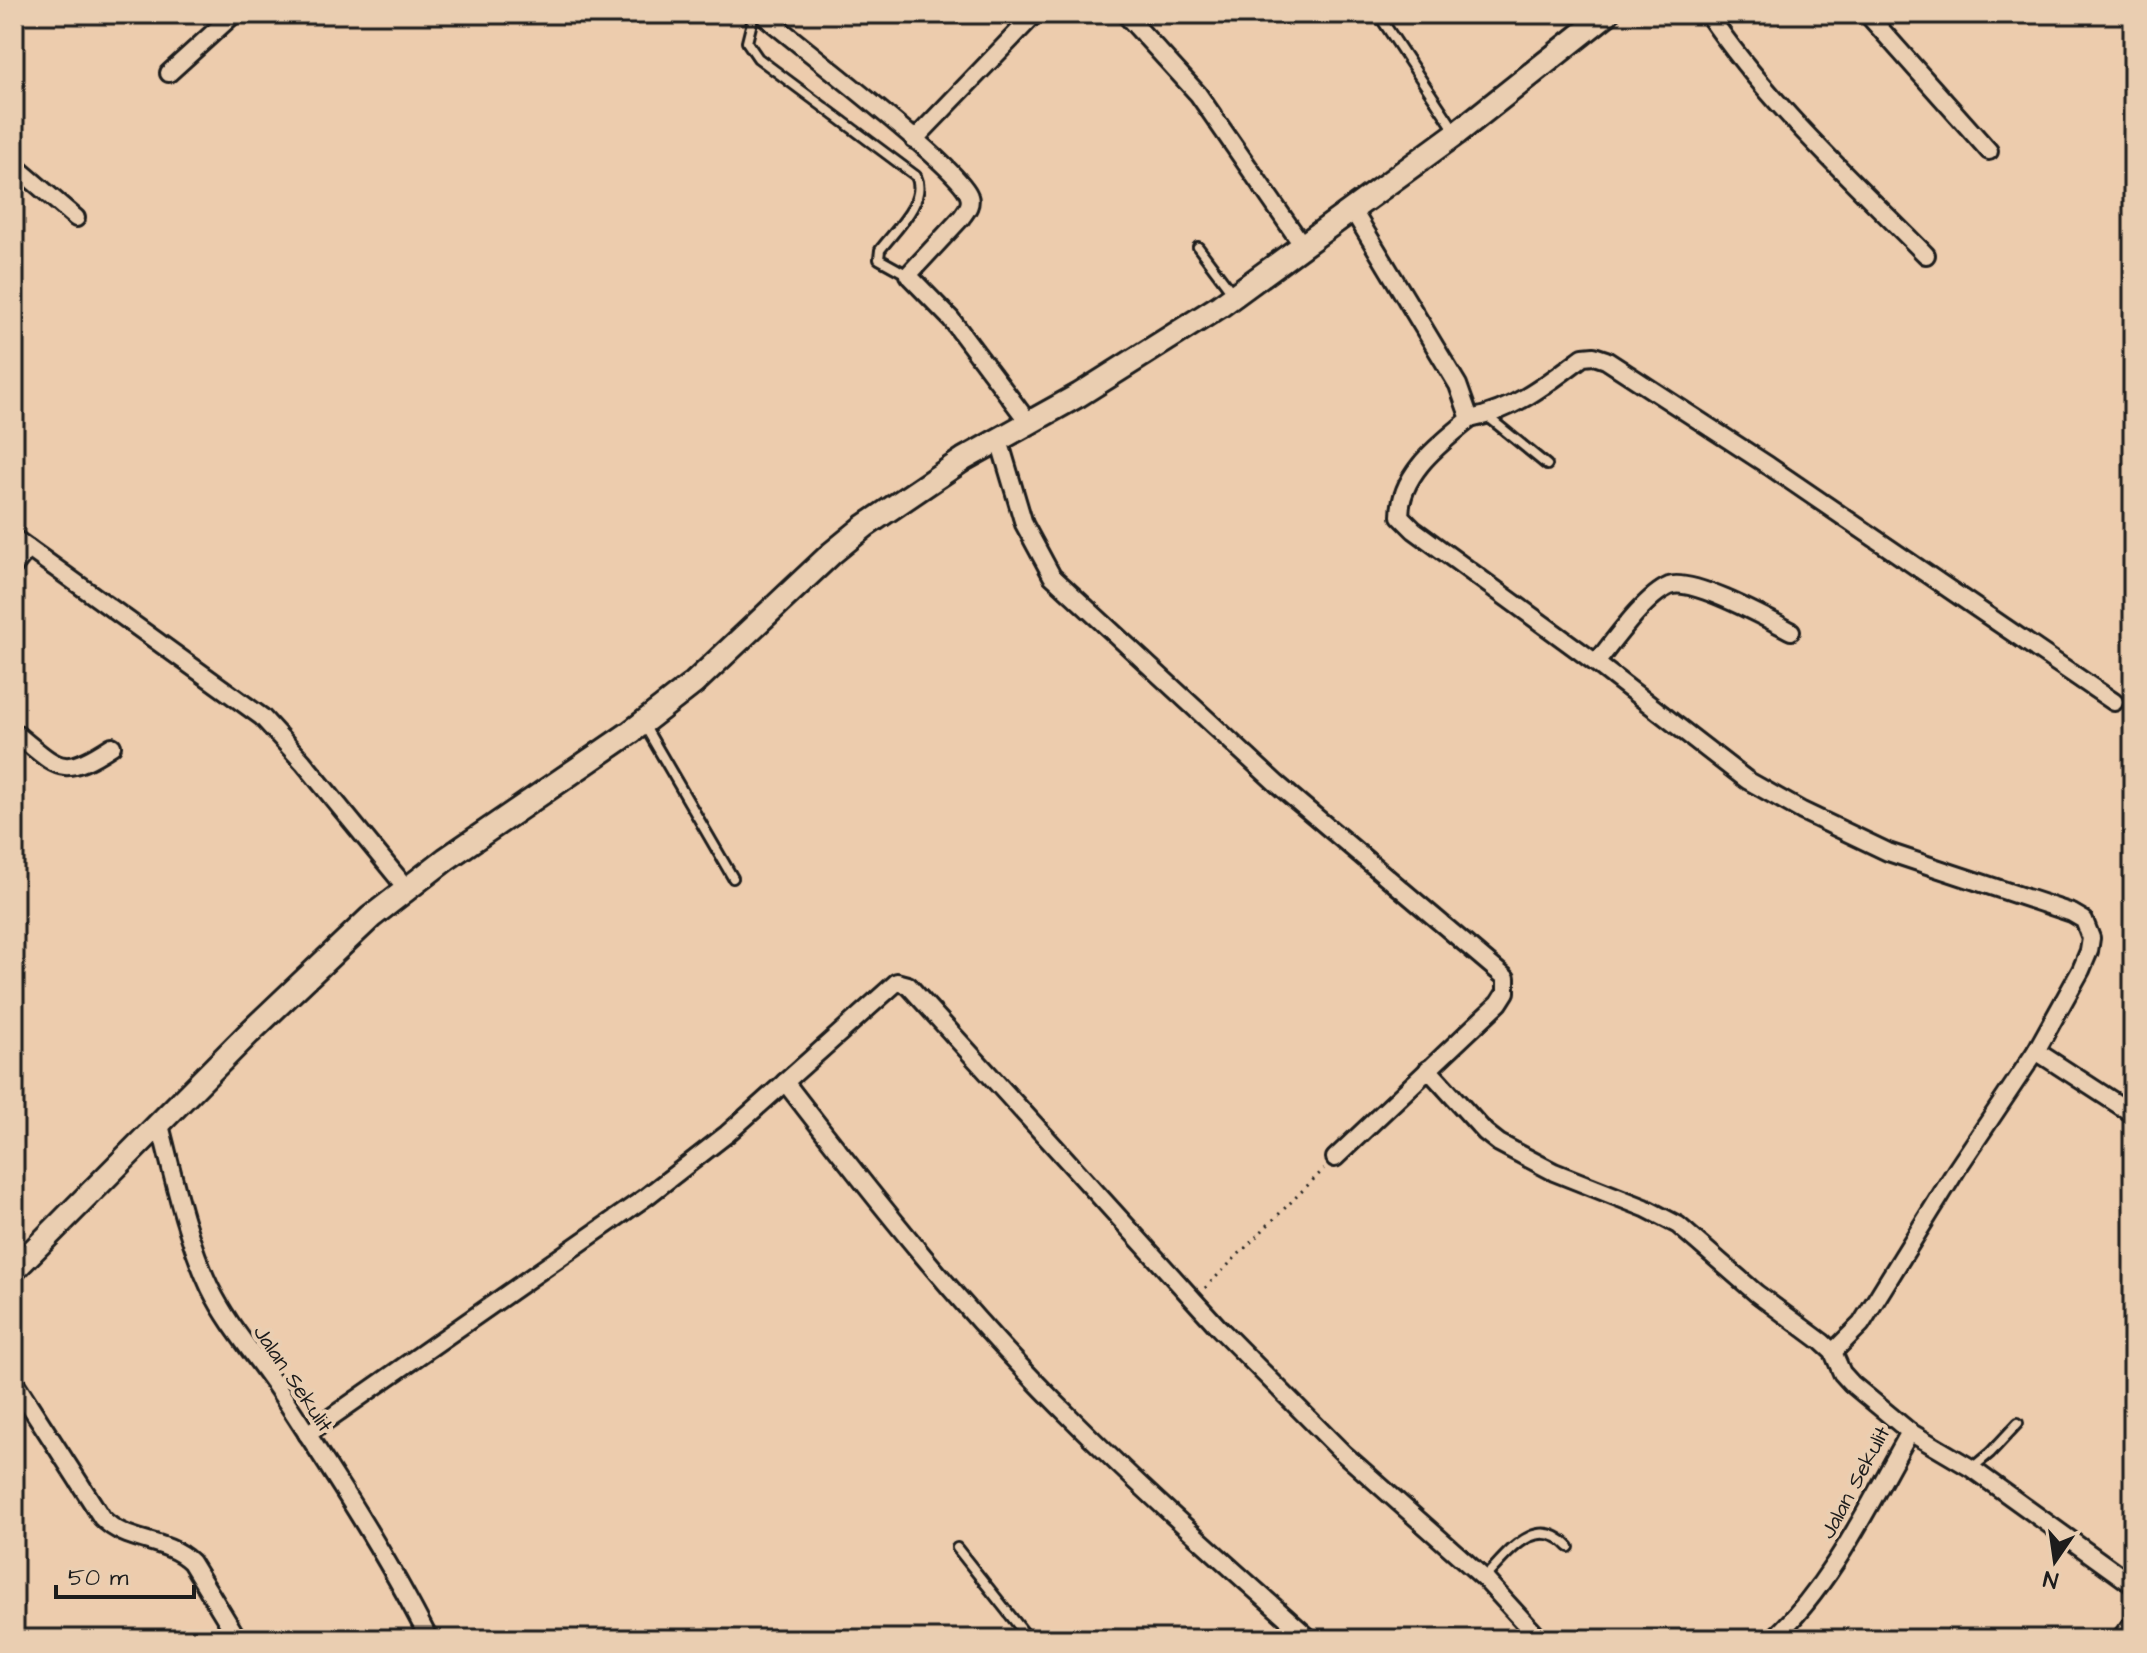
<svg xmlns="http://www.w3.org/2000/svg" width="2147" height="1653" viewBox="0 0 2147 1653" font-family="'Architects Daughter',sans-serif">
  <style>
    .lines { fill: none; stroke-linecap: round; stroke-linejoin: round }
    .service-casing { stroke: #1c1c1c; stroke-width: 14 }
    .minor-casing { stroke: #1c1c1c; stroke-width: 22 }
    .tertiary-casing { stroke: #1c1c1c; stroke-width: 28 }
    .path { stroke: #1c1c1c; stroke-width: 3; stroke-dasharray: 2 6; stroke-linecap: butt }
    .service { stroke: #eaceb1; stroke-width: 8 }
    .minor { stroke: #eaceb1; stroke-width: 16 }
    .tertiary { stroke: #eaceb1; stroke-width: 22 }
    .labels { text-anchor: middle; stroke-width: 8; stroke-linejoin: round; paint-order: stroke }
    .street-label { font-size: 22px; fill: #1c1c1c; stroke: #eaceb1 }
  </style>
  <rect width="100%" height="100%" fill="#edccad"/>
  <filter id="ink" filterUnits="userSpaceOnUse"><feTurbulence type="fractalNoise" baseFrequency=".0125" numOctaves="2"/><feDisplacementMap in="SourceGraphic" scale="16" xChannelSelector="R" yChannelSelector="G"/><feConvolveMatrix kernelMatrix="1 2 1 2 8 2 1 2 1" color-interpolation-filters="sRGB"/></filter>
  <g filter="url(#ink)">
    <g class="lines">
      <g class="service-casing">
        <g id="service">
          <path d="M754 14 747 42 758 58 916 176C928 201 895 230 880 250L879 259 908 275"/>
          <polyline points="1378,14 1456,132"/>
          <polyline points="1198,247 1234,295"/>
          <polyline points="1487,416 1547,465"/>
          <polyline points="643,723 733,878"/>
          <polyline points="1972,1468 1990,1453 2018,1423"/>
          <polyline points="957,1548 1029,1639"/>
          <path d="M1484 1578C1508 1554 1536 1512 1569 1547"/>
        </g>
      </g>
      <g class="minor-casing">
        <g id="minor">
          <path d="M762 14C794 42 961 168 969 196 972 205 966 211 961 218L908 275 951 319 1029 423"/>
          <polyline points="1125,14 1198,94 1303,246"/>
          <path d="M1708 14C1768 103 1851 179 1926 255"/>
          <polyline points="1867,14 1989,151"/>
          <polyline points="169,73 234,14"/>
          <polyline points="914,140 1035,14"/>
          <polyline points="14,165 76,218"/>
          <path d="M1352 209 1458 385 1470 419C1440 444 1400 473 1400 516L1414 530 1596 663 1747 780 1802 811 1888 852 2072 913 2084 920 2091 938 2089 951 2081 970 2036 1051 1957 1169 1861 1324 1833 1352"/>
          <path d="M1470 419C1515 410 1547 384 1583 357L1594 356 1606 360 1769 466 2114 702"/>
          <polyline points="999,440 1024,524 1052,576 1277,784 1506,978 1506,992 1499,1003 1335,1158"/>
          <polyline points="14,538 262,717 303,762 407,889"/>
          <polyline points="14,566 28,548"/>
          <path d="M1596 663C1614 641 1644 597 1669 586 1691 577 1768 619 1791 631"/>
          <path d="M14 732C59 768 60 780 112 746"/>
          <polyline points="2036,1051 2133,1114"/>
          <path d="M1428 1069 1485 1132 1499 1143 1554 1172 1645 1208 1678 1225 1756 1293 1822 1342 1833 1352 1842 1373 1852 1384 1910 1432C1869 1504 1834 1581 1773 1639"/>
          <path d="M785 1082C875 1199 967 1316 1073 1420 1149 1496 1230 1567 1310 1639"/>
          <path d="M160 1125C174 1179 186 1237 210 1288 228 1325 255 1355 278 1389 331 1470 385 1552 429 1639"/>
          <path d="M14 1381 102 1518C127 1544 165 1537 191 1562L238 1639"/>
          <polyline points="1910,1432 1971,1468 2133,1585"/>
          <polyline points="307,1434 646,1197 727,1134 897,982 908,985 1219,1328 1343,1453 1484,1578 1540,1639"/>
          <polyline points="2120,1639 2133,1622"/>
        </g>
      </g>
      <g class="tertiary-casing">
        <polyline id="tertiary" points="14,1270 249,1033 371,917 446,859 631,732 694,683 832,553 865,526 964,459 1079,395 1220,306 1457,133 1607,14"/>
      </g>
      <polyline class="path" points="1205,1288 1324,1169"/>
      <use href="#service" class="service"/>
      <use href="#minor" class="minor"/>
      <use href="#tertiary" class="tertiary"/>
    </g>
  </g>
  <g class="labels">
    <g class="street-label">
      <text transform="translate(294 1378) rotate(56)" y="8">Jalan Sekulit</text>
      <text transform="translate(1854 1482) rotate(-62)" y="8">Jalan Sekulit</text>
    </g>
  </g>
  <rect width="2147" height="1653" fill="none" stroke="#eaceb1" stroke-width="48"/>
  <rect x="24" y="24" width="2099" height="1605" fill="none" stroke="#1c1c1c" stroke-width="3" filter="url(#ink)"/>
  <g transform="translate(2055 1561) rotate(193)" stroke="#eaceb1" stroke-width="6" paint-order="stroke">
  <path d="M0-6L14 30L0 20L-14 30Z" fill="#1c1c1c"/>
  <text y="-12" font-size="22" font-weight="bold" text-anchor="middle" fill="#1c1c1c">N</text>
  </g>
  <path d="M56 1585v12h138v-12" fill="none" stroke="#1c1c1c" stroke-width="4"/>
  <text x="68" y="1585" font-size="24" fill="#1c1c1c" stroke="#eaceb1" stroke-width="6" paint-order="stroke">50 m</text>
</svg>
